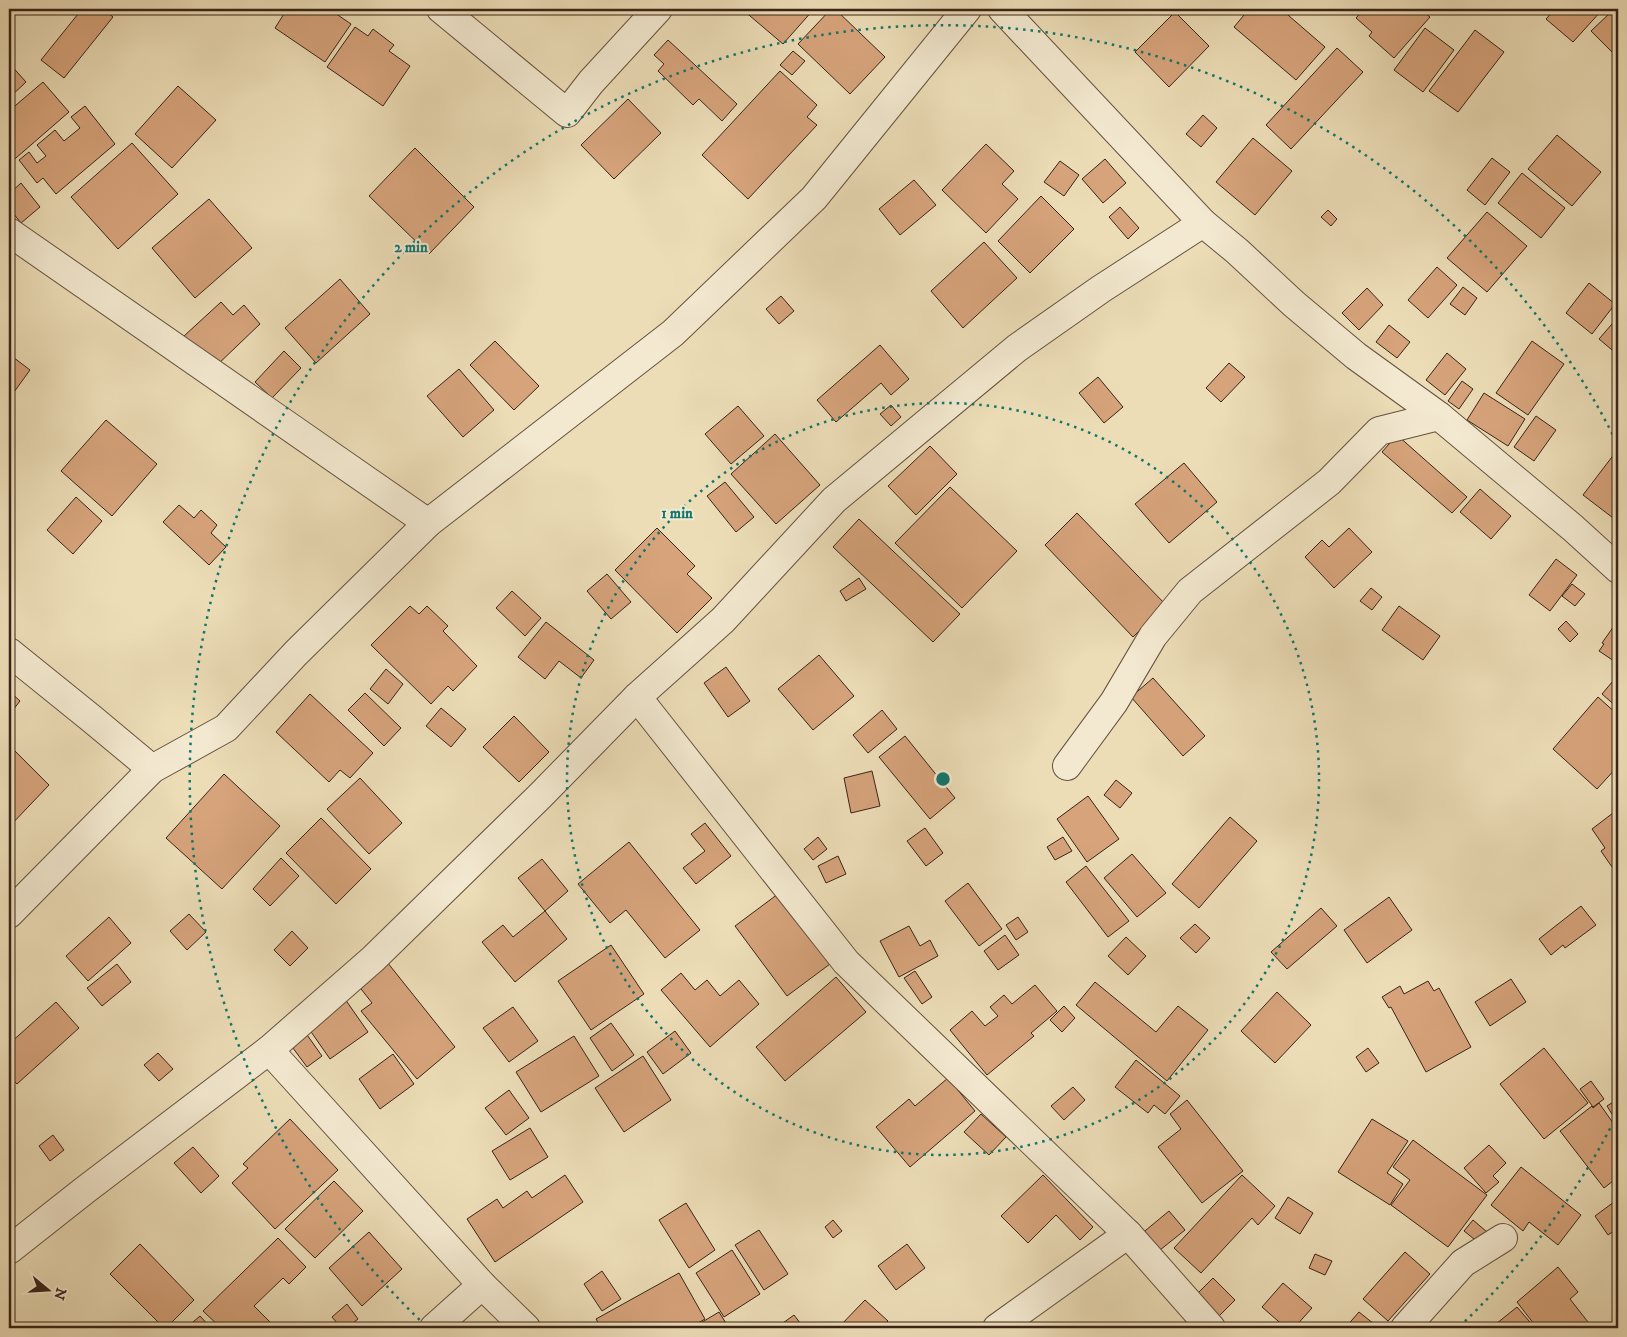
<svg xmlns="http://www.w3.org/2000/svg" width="1627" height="1337" viewBox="0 0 1627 1337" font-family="'IM FELL DW Pica',serif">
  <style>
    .building { fill: #d6a37b; stroke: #392418 }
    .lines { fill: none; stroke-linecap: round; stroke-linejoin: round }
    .minor-casing { stroke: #665240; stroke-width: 30 }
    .minor { stroke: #f3e9d0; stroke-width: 28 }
    .ring { fill: none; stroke: #0f766e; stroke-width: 2.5; stroke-dasharray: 2.5 5 }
    .centre { fill: #0f766e; stroke: #f3e9d0; stroke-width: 2.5 }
    .ring-label { font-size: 15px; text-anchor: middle; font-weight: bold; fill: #0f766e; stroke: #f3e9d0; stroke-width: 4; stroke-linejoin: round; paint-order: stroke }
  </style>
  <rect width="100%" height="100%" fill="#ecddb7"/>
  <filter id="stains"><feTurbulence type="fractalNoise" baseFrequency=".004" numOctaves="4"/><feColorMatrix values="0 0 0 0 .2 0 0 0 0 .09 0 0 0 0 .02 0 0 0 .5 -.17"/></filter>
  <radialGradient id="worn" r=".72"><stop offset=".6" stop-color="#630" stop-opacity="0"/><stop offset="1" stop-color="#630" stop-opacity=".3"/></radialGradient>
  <g class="building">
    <polygon points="82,9 103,9 113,17 64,78 41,60"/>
    <polygon points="287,9 329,9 351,24 325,62 275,28"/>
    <polygon points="744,9 814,9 783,44 743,10"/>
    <polygon points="831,9 835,9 885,57 850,94 798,44"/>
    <polygon points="1249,9 1281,9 1325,47 1296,80 1234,27"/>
    <polygon points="1364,9 1420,9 1430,17 1394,58 1369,36 1372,32 1356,18"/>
    <polygon points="1555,9 1601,9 1602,10 1573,42 1546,19"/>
    <polygon points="1175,12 1209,46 1169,87 1135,52"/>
    <polygon points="1611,12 1618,19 1618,58 1591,31"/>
    <polygon points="355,27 368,36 373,29 394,45 389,51 410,66 383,106 327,67"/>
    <polygon points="1425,28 1454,50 1423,92 1394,70"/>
    <polygon points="1475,30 1504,52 1458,112 1429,91"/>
    <polygon points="668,40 737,104 722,121 699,99 693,105 658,71 664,64 654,55"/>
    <polygon points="1337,48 1363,72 1291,149 1266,125"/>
    <polygon points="793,51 805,61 792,75 780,65"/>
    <polygon points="9,63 26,82 9,98"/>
    <polygon points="780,71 817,105 807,117 817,125 748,199 702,155"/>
    <polygon points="43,82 69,112 9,164 9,111"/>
    <polygon points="178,86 216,120 172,168 135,134"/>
    <polygon points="628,99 661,133 614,179 581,145"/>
    <polygon points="85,106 115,144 56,194 43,178 37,183 19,160 29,152 37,163 46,156 37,145 55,130 64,141 80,128 71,117"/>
    <polygon points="1203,115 1217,128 1201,147 1186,134"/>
    <polygon points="1557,135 1601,172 1572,206 1528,169"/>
    <polygon points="1253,138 1292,171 1255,215 1216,182"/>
    <polygon points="132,143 178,194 118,249 71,197"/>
    <polygon points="986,144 1014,171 1002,184 1018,199 986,233 942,190"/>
    <polygon points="415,148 474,207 429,254 369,196"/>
    <polygon points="1492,158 1510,172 1485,205 1467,190"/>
    <polygon points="1105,159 1126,183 1103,203 1082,179"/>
    <polygon points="1060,161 1079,175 1064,196 1044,182"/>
    <polygon points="1522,173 1565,208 1541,238 1498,203"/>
    <polygon points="914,180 936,205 900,235 879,209"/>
    <polygon points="21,183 40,207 21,223 9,208 9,194"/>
    <polygon points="1041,196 1074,229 1030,273 998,241"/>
    <polygon points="209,199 252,248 195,298 152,248"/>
    <polygon points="1120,207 1139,228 1128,239 1109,217"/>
    <polygon points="1328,210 1337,219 1331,226 1321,217"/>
    <polygon points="1487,212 1527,246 1487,292 1447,258"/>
    <polygon points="984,242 1017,278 963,328 931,291"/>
    <polygon points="1437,267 1457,285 1428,318 1408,300"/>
    <polygon points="340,279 370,314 316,363 285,328"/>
    <polygon points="1589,283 1615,304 1592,334 1566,313"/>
    <polygon points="1463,287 1477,298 1465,315 1450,304"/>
    <polygon points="1367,288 1383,305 1359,330 1342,313"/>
    <polygon points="781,296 794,311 779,324 766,309"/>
    <polygon points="221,302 233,315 244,305 260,324 214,368 184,336"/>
    <polygon points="1618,317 1618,355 1599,339"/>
    <polygon points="1389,325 1410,342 1397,358 1376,342"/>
    <polygon points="495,341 539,386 514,410 470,365"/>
    <polygon points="1532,341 1564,364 1528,415 1496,393"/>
    <polygon points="880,345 909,379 891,395 881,383 836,422 817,400"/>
    <polygon points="284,351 301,368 272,398 255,382"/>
    <polygon points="1447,353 1466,369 1445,395 1426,380"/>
    <polygon points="9,354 30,370 9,399"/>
    <polygon points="1229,363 1245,377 1221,402 1206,388"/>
    <polygon points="459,369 494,410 463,437 427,396"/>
    <polygon points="1098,377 1123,407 1104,423 1079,393"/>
    <polygon points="1462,381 1473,389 1459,409 1448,401"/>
    <polygon points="1484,393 1525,419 1508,446 1467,420"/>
    <polygon points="891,405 901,417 891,426 880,414"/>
    <polygon points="738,406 764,436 731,464 705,434"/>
    <polygon points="1536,416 1556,430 1534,461 1514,447"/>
    <polygon points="106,420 157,464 112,516 61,471"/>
    <polygon points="775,434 820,485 776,524 731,474"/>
    <polygon points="1397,435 1467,497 1452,513 1382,452"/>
    <polygon points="930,446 957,474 916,515 888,486"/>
    <polygon points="1618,449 1618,502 1617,503 1618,519 1617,521 1583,495"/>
    <polygon points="1184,463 1217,502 1169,543 1135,504"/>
    <polygon points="725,482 754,517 736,532 707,496"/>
    <polygon points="950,487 1017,551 962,608 895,543"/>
    <polygon points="1480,489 1511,516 1491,539 1460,512"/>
    <polygon points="76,497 102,521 73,554 47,530"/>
    <polygon points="179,505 194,518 201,510 217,525 211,533 226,547 209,565 163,522"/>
    <polygon points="1077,513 1166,605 1133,637 1045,545"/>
    <polygon points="859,519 960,614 933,642 833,547"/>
    <polygon points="657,528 695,566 687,574 712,598 677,633 615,570"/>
    <polygon points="1349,528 1372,552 1334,588 1305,557 1322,540 1329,547"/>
    <polygon points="1556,559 1577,575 1550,611 1529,595"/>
    <polygon points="607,574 631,602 611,619 587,591"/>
    <polygon points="859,578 866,589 846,601 840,591"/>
    <polygon points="1572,584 1585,594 1575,606 1562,596"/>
    <polygon points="1371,588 1382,597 1372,610 1360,601"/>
    <polygon points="512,591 541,618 525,636 496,608"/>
    <polygon points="410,606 419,614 427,606 448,626 443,631 477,666 453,691 448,686 431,704 371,645"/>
    <polygon points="1399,606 1440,636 1423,660 1382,630"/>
    <polygon points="1566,621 1578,634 1570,642 1558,629"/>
    <polygon points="546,622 594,660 581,678 559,661 545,679 518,657"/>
    <polygon points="1616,623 1618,624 1618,656 1614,661 1599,651 1604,644 1602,643"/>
    <polygon points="819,655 854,696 813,730 778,689"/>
    <polygon points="726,667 750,701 728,717 704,683"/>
    <polygon points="386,669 403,684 388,704 370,689"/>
    <polygon points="1618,675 1618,708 1602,694"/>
    <polygon points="1153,678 1205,736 1183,756 1131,697"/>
    <polygon points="9,691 20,701 9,715"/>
    <polygon points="365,693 401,728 384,746 348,710"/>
    <polygon points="310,694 373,753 350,778 340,770 329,782 276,732"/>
    <polygon points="1598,697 1618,715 1618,766 1597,789 1553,749"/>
    <polygon points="441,708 466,729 451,747 426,726"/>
    <polygon points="882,710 897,729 868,753 853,735"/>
    <polygon points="514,716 549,752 519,782 483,747"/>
    <polygon points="905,736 955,798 930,819 879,757"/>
    <polygon points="9,745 49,785 9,827"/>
    <polygon points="872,771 880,806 851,813 844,778"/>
    <polygon points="224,774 280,826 222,889 166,838"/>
    <polygon points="360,778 402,823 369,854 327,809"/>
    <polygon points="1116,780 1132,793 1120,808 1104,795"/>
    <polygon points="1088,796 1119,839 1087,862 1057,819"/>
    <polygon points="1613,813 1618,821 1618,863 1612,867 1601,851 1605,848 1592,829"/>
    <polygon points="1230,817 1257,841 1199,908 1172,884"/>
    <polygon points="321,818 371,869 336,904 286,853"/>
    <polygon points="705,823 731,856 696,884 683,868 705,851 691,834"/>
    <polygon points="925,828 943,853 926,866 907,841"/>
    <polygon points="818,837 827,849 813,860 804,849"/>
    <polygon points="1063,837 1072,851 1055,860 1047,847"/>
    <polygon points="629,842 700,930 665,958 626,910 610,923 578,884"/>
    <polygon points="1132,854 1166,893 1137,917 1104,878"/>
    <polygon points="838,856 846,874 826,883 818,866"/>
    <polygon points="281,858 299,876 270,906 253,889"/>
    <polygon points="542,859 568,891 545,911 518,878"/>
    <polygon points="1086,866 1129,921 1108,937 1066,882"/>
    <polygon points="968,883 1002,929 979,946 945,901"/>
    <polygon points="778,894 830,964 787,996 735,926"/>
    <polygon points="1389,897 1412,930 1367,963 1344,930"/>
    <polygon points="1581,906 1596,925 1565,948 1563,945 1551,955 1539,939"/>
    <polygon points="1321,908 1337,926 1287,969 1271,952"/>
    <polygon points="545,911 567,939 515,982 482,942 503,925 513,937"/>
    <polygon points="189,914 206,932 187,950 170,931"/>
    <polygon points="109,917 131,943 88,981 66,956"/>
    <polygon points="1018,917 1028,932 1016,940 1006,925"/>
    <polygon points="1195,924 1210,938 1196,953 1180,938"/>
    <polygon points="909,926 920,946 930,940 938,956 899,977 880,941"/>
    <polygon points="292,931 308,948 290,966 274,950"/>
    <polygon points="1005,935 1019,955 998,970 984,951"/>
    <polygon points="1126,937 1146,956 1128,975 1108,956"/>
    <polygon points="611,945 644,994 591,1030 558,981"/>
    <polygon points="387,962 455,1047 417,1079 361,1011 372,1003 358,985"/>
    <polygon points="117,964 131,982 102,1006 87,988"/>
    <polygon points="915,971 932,997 922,1004 904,978"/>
    <polygon points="681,973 695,990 707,980 720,996 739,980 759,1004 710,1047 661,990"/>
    <polygon points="836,977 866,1012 785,1081 756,1047"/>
    <polygon points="1511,979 1526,1002 1490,1026 1475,1002"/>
    <polygon points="1428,981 1434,991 1439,988 1471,1047 1426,1072 1391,1007 1389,1008 1382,997 1400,986 1404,994"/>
    <polygon points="1095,982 1156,1032 1178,1006 1208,1030 1167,1081 1076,1005"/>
    <polygon points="1035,985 1057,1011 1031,1033 1034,1036 987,1075 950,1030 972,1011 985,1026 998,1016 990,1007 1004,995 1012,1004"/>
    <polygon points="1277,992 1311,1025 1275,1063 1241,1031"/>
    <polygon points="345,999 368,1032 330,1059 307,1026"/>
    <polygon points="56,1002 79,1028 17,1084 9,1076 9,1044"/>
    <polygon points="1064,1006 1075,1018 1062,1032 1050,1020"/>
    <polygon points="513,1007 538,1041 509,1062 483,1028"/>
    <polygon points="611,1023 634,1055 612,1071 590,1038"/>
    <polygon points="675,1031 691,1053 663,1074 647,1052"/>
    <polygon points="305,1032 322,1056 307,1067 290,1044"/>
    <polygon points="574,1036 599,1076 541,1112 516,1072"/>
    <polygon points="1368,1048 1379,1063 1366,1072 1356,1057"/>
    <polygon points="1544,1048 1588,1103 1544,1139 1500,1084"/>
    <polygon points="158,1053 173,1069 159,1081 144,1065"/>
    <polygon points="393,1054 414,1084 380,1109 359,1079"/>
    <polygon points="643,1056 671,1100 624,1132 595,1088"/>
    <polygon points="1136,1060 1180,1096 1165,1114 1154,1105 1148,1113 1115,1087"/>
    <polygon points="948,1078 975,1111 910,1167 876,1127 909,1099 915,1106"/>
    <polygon points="1591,1081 1604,1099 1593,1107 1580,1089"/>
    <polygon points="1073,1087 1085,1100 1064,1120 1051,1106"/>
    <polygon points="509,1090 529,1118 506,1135 485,1108"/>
    <polygon points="1618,1099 1618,1124 1607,1106"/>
    <polygon points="1187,1100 1243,1171 1202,1203 1158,1147 1181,1129 1170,1114"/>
    <polygon points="1599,1103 1618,1130 1618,1177 1604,1188 1560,1131 1592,1106 1593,1108"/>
    <polygon points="981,1114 1006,1137 989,1155 964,1132"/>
    <polygon points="290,1119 338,1170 275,1229 232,1183 248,1168 243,1164"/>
    <polygon points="1372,1119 1408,1141 1387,1173 1403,1184 1390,1205 1338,1172"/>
    <polygon points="530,1128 548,1157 510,1180 492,1151"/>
    <polygon points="53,1135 64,1150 50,1161 39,1146"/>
    <polygon points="1413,1140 1487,1195 1448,1247 1391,1205 1410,1180 1393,1167"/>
    <polygon points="1489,1145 1506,1163 1493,1176 1499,1182 1486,1193 1464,1168"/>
    <polygon points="193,1147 219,1176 201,1193 174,1163"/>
    <polygon points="1521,1167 1581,1215 1558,1245 1529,1222 1523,1231 1491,1205"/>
    <polygon points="565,1175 583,1202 495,1262 467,1219 497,1199 503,1208 527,1191 532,1198"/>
    <polygon points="1043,1175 1093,1227 1080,1240 1056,1215 1028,1243 1001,1216"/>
    <polygon points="1242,1175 1275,1206 1258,1225 1252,1218 1201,1273 1174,1248"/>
    <polygon points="334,1181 363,1211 315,1258 285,1229"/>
    <polygon points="1288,1197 1313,1213 1300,1234 1275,1218"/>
    <polygon points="1618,1199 1618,1228 1608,1235 1595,1216"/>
    <polygon points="686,1203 715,1250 689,1268 659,1220"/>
    <polygon points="1169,1211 1185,1230 1155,1254 1140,1235"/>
    <polygon points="833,1220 842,1231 833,1238 825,1227"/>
    <polygon points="1473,1220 1487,1232 1479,1243 1464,1231"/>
    <polygon points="759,1230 788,1274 764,1290 735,1245"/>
    <polygon points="369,1232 402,1269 362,1306 329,1268"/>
    <polygon points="278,1238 306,1267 289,1284 283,1278 254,1306 276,1328 221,1328 203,1311"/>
    <polygon points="140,1244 194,1300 166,1328 164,1328 110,1274"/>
    <polygon points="907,1244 925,1268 896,1290 878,1266"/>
    <polygon points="732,1250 760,1294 724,1317 696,1273"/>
    <polygon points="1405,1252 1430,1274 1388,1321 1363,1299"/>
    <polygon points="1315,1254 1332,1261 1325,1275 1309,1268"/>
    <polygon points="1558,1267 1578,1292 1570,1299 1588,1322 1580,1328 1537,1328 1517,1302"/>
    <polygon points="602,1271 621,1299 602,1311 584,1284"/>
    <polygon points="679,1273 705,1319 689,1328 601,1328 596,1319"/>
    <polygon points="1213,1278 1235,1300 1218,1317 1196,1295"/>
    <polygon points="1283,1283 1312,1308 1294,1328 1286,1328 1262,1307"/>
    <polygon points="865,1300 888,1321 881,1328 838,1328"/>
    <polygon points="347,1304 358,1319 347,1328 341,1328 332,1317"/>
    <polygon points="1517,1307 1535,1328 1491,1328"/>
    <polygon points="719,1312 729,1328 694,1328 694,1327"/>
    <polygon points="1359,1312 1379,1328 1345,1328"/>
    <polygon points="794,1315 804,1328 776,1328"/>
    <polygon points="200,1316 211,1328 186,1328"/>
  </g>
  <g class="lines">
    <g class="minor-casing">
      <g id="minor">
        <polyline points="441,9 567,113 591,82 658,9"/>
        <polyline points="1002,9 1203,223"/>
        <polyline points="9,232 428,523"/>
        <polyline points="9,652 92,719 152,769"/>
        <polyline points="637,697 846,962 1128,1234 1211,1328"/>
        <polyline points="1067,766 1114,702 1153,636 1190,591 1329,482 1379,431 1439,416"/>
        <polyline points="9,914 152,769 226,728 296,653 428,523 673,333 814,198 967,9"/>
        <polyline points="269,1050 482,1285 526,1328"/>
        <polyline points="9,1250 85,1190 269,1050 373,959 540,796 637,697 723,620 834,500 1017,348 1101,289 1203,223 1237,251 1294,304 1356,356 1439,416 1573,528 1618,569"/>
        <polyline points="434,1328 482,1285"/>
        <polyline points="997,1328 1128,1234"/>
        <polyline points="1405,1328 1463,1263 1503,1238"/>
      </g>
    </g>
    <use href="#minor" class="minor"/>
  </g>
  <g class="ring">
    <circle cx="943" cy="779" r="376"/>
    <path d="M1617 1115A753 753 0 0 1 1461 1325M425 1325A753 753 0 1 1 1617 443"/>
  </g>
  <circle cx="943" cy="779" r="8" class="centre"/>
  <g class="ring-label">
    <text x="411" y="252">2 min</text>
    <text x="677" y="518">1 min</text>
  </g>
  <rect width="1627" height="1337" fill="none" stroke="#ecddb7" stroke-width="30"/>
  <rect x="10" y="10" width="1607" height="1317" fill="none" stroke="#392418" stroke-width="2.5"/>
  <rect x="15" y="15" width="1597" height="1307" fill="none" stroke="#392418"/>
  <g transform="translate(48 1290) rotate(108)" stroke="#f3e9d0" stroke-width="4" paint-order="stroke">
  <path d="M0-4L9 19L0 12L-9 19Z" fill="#392418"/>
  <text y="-8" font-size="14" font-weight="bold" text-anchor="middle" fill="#392418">N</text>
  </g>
  <rect width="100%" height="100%" filter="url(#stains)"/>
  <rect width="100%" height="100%" fill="url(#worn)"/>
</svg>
